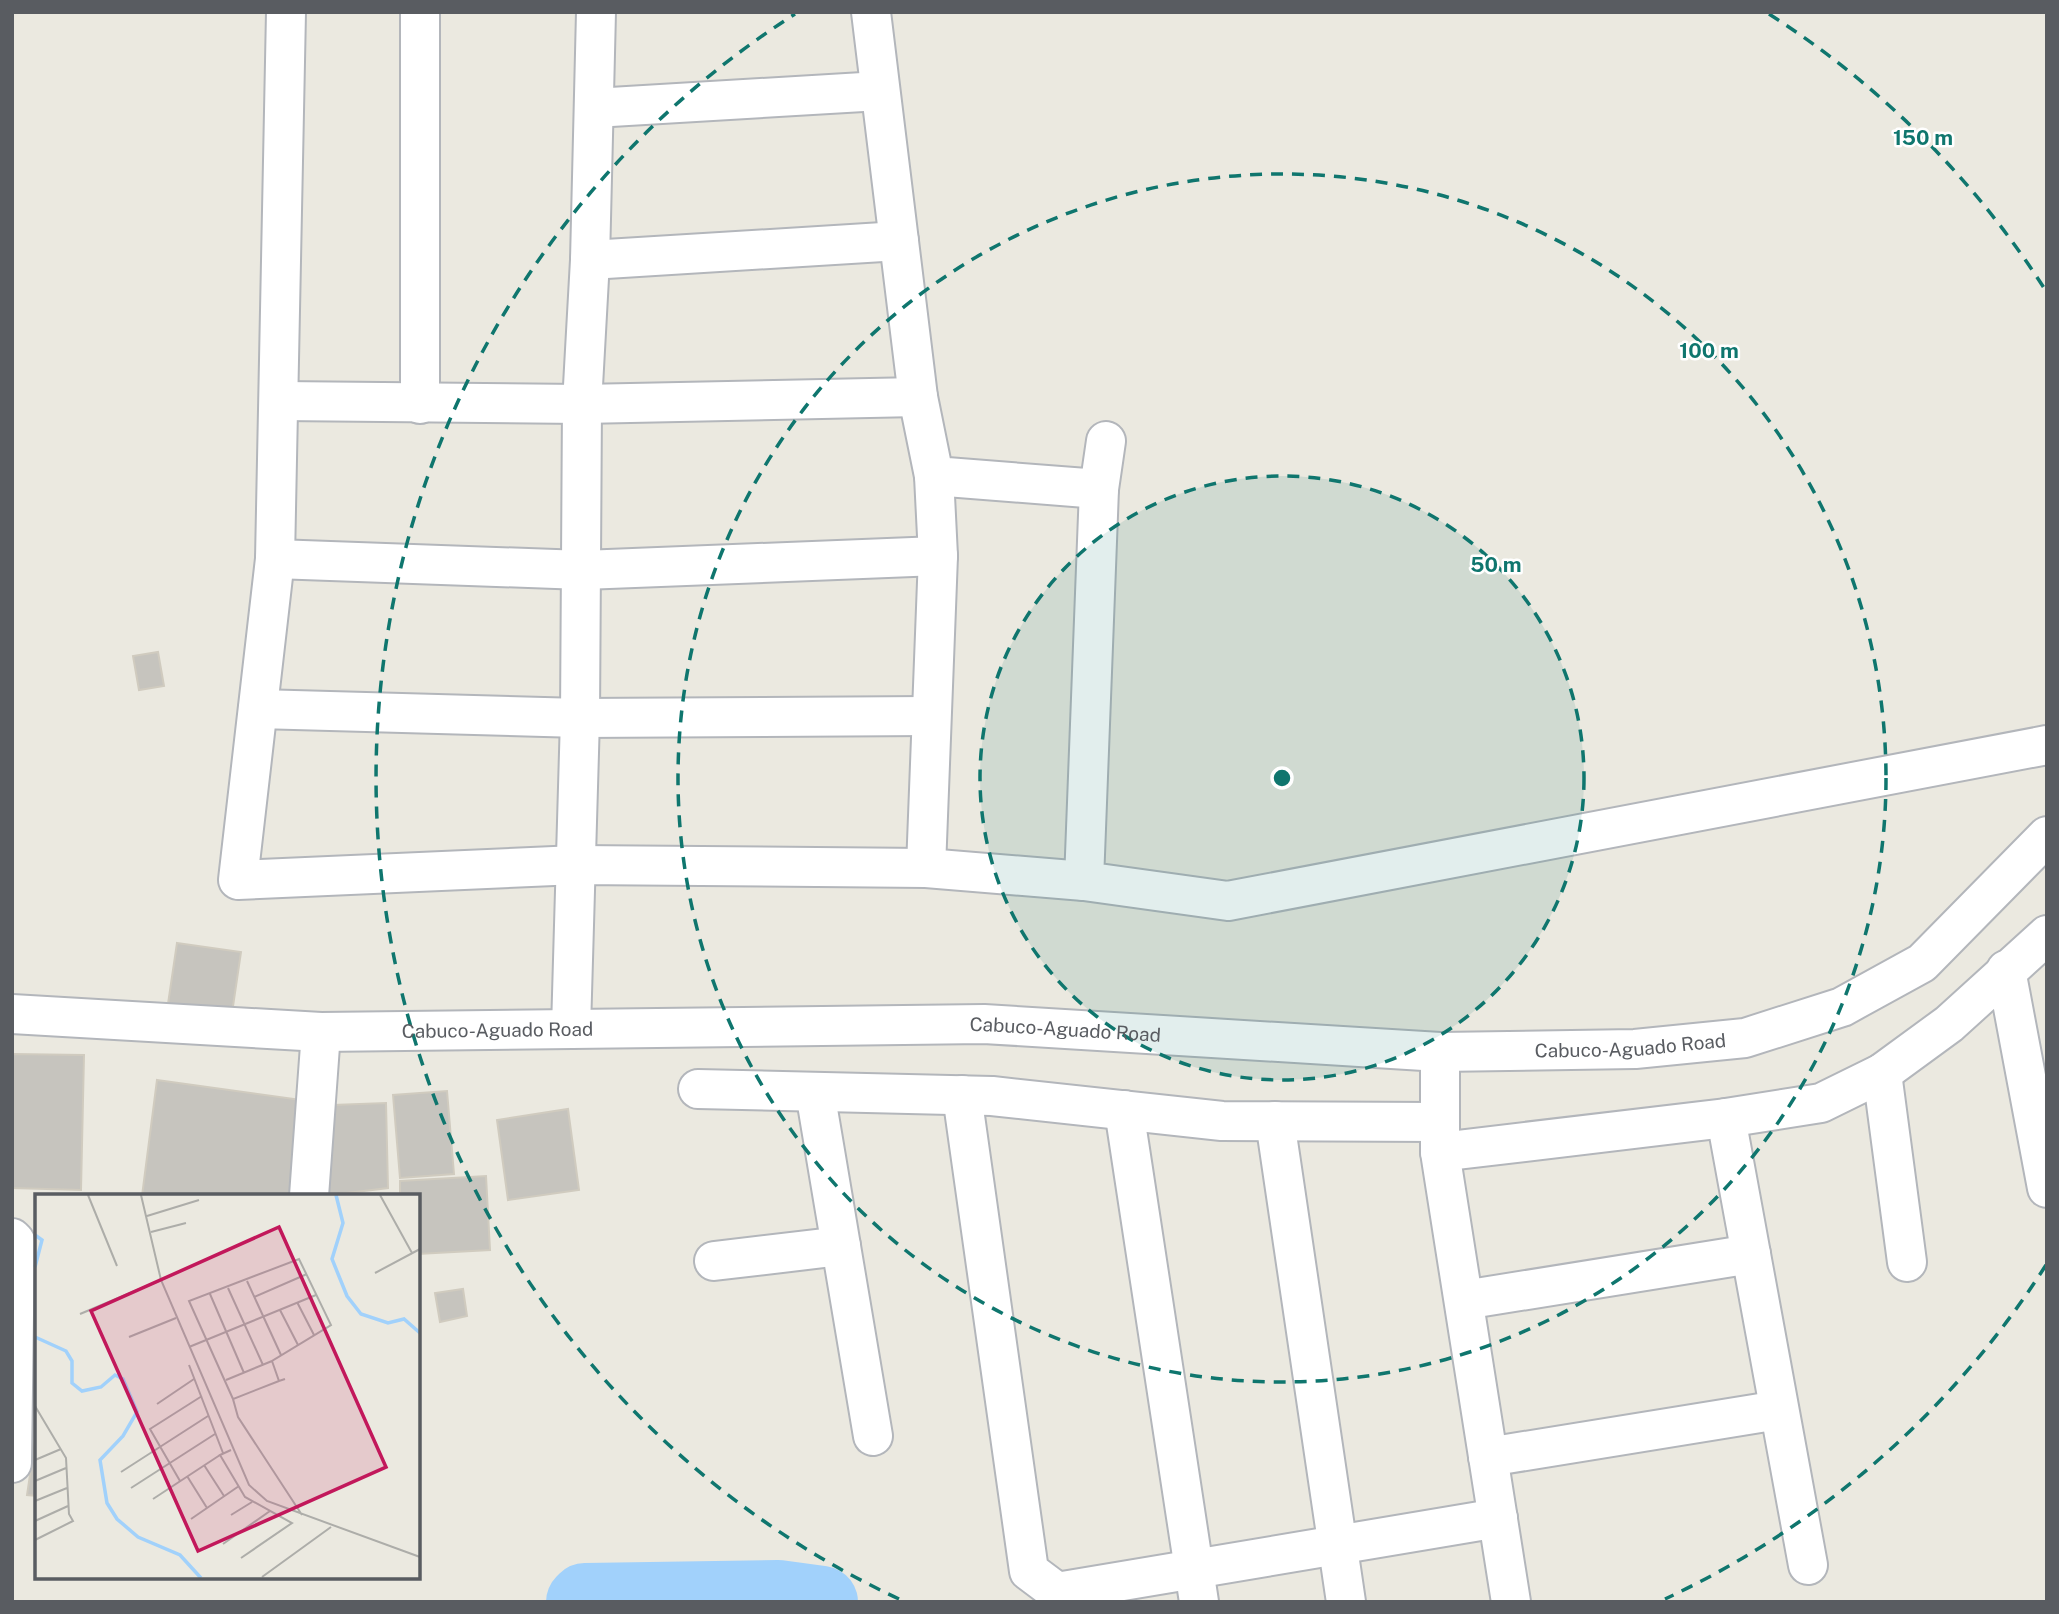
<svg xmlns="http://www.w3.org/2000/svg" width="2059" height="1614" viewBox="0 0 2059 1614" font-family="'Public Sans',sans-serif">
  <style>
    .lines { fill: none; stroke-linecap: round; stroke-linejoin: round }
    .river { stroke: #a1d1fb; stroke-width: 72 }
    .building { fill: #c6c4be; stroke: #d0cbbf; stroke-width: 2 }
    .minor-casing { stroke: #b3b6bb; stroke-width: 42 }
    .minor { stroke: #fff; stroke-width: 38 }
    .ring { fill: none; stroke: #0f766e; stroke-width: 3.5; stroke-dasharray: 12 9 }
    .labels { text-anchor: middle; stroke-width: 5; stroke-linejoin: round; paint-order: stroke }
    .street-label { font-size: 19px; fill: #595c61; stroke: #fff }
    .inset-river { fill: none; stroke: #a1d1fb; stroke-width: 3.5 }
    .inset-road { fill: none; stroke: #adada9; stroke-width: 2 }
    .view { fill: #c2185b; fill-opacity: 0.15; stroke: #c2185b; stroke-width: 3.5 }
    .inset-edge { fill: none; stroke: #595c61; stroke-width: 3.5 }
    .centre { fill: #0f766e; stroke: #fff; stroke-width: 3.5 }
    .ring-label { font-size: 21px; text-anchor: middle; font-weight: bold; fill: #0f766e; stroke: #fff; stroke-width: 5; stroke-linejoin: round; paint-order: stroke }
  </style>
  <rect width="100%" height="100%" fill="#ebe9e0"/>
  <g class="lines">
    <polyline class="river" points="582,1602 585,1599 778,1596 822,1602"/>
  </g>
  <g class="building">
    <polygon points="158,652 164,686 139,690 133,656"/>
    <polygon points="177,943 241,952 232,1013 168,1004"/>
    <polygon points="12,1054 84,1055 81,1190 12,1188"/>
    <polygon points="157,1080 309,1101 296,1196 142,1196"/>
    <polygon points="447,1091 454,1174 400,1178 393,1095"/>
    <polygon points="386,1103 388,1188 322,1196 333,1105"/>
    <polygon points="568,1109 579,1190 508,1200 497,1120"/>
    <polygon points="486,1176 490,1250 418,1254 418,1196 400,1196 400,1181"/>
    <polygon points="463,1289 467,1316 440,1322 435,1293"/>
    <polygon points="37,1428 37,1496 27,1495"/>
  </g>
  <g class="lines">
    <g class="minor-casing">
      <g id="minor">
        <polyline points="286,12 275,559 238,880 577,865 926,868 1084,881"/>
        <polyline points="871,12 918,397 934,476 1099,489 1106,441"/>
        <polyline points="594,108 880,91"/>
        <polyline points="590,260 899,241"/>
        <polyline points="280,401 582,404 918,397"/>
        <polyline points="420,404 420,12"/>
        <polyline points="1099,489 1084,881 1228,901 2047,745"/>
        <polyline points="275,559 583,570 938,556"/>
        <polyline points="258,709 580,718 930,716"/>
        <polyline points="926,868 938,556 934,476"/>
        <polyline points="2006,970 2047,1188"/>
        <path id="s1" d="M12 1014 321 1032 984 1024 1440 1052 1635 1049 1745 1038 1842 1007 1922 963 2047 836"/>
        <polyline points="571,1029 580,718 582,404 590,260 596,12"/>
        <polyline points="1440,1052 1440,1152 1726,1118 1821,1103 1882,1073 1949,1024 2047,935"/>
        <polyline points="1882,1073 1907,1262"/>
        <polyline points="698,1089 992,1096 1222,1121 1438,1122"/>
        <polyline points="815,1092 873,1436"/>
        <polyline points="962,1095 1029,1571 1057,1592 1498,1518"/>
        <polyline points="1124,1110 1199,1602"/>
        <polyline points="1726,1118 1808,1565"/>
        <polyline points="1275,1121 1346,1602"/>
        <polyline points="1440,1152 1511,1602"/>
        <polyline points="309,1196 321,1032"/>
        <polyline points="12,1238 15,1241 12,1463"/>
        <polyline points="714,1261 841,1246"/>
        <polyline points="1464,1300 1751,1254"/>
        <polyline points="1488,1457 1779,1410"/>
      </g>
    </g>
    <use href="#minor" class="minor"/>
  </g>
  <circle cx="1282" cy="778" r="302" fill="#0f766e" fill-opacity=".12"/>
  <g class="ring">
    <circle cx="1282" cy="778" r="302"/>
    <circle cx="1282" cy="778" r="604"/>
    <path d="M2046 1265A906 906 0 0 1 1665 1599M899 1599A906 906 0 0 1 795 14M1769 14A906 906 0 0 1 2046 291"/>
  </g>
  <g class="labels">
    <g class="street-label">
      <text dy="7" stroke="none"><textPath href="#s1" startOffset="486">Cabuco-Aguado Road</textPath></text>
      <text dy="7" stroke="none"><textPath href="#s1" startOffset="1054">Cabuco-Aguado Road</textPath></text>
      <text dy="7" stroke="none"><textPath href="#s1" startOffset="1620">Cabuco-Aguado Road</textPath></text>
    </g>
  </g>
  <g transform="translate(35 1194)">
    <rect width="385" height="385" fill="#ebe9e0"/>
    <path class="inset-river" d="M301 1 308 29 297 65 312 102 326 120 353 129 369 125 385 139M0 41 7 46 0 73M0 143 31 157 37 167V189L47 197 66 193 80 181 88 185 102 218 88 242 65 266 72 309 82 325 103 343 145 361 166 384"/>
    <path class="inset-road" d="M53 1 82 72M106 1 126 86 214 291 232 307 385 363M345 1 377 59M112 22 164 6M116 38 151 29M340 79 385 55M212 87 246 161M193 94 228 171M175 100 209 179M219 103 272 80M262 108 279 141M245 116 263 151M45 120 126 86M94 143 141 124M154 153 281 101M154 171 188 259M191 186 237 167M244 187 198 205 203 223 267 321M198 205 154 107 264 65 296 131 237 167 244 187 250 185M122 210 159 185M0 212 31 264 34 320 38 327 0 346M196 256 185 261 210 303 257 329 206 364M0 266 26 255M169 271 189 302M86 278 173 222M152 282 172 314M0 287 31 274M145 287 115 235 167 202M96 294 180 240M118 305 185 261M0 307 32 294M196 321 217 308M156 325 204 292M0 327 33 312M188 350 235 317M227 383 296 333"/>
    <path class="view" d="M244 33 351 273 163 357 56 117Z"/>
    <rect width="385" height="385" class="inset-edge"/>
  </g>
  <circle cx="1282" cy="778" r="10" class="centre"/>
  <g class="ring-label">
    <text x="1923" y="145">150 m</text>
    <text x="1709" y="358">100 m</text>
    <text x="1496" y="572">50 m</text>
  </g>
  <rect width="2059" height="1614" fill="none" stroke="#595c61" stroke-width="28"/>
</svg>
